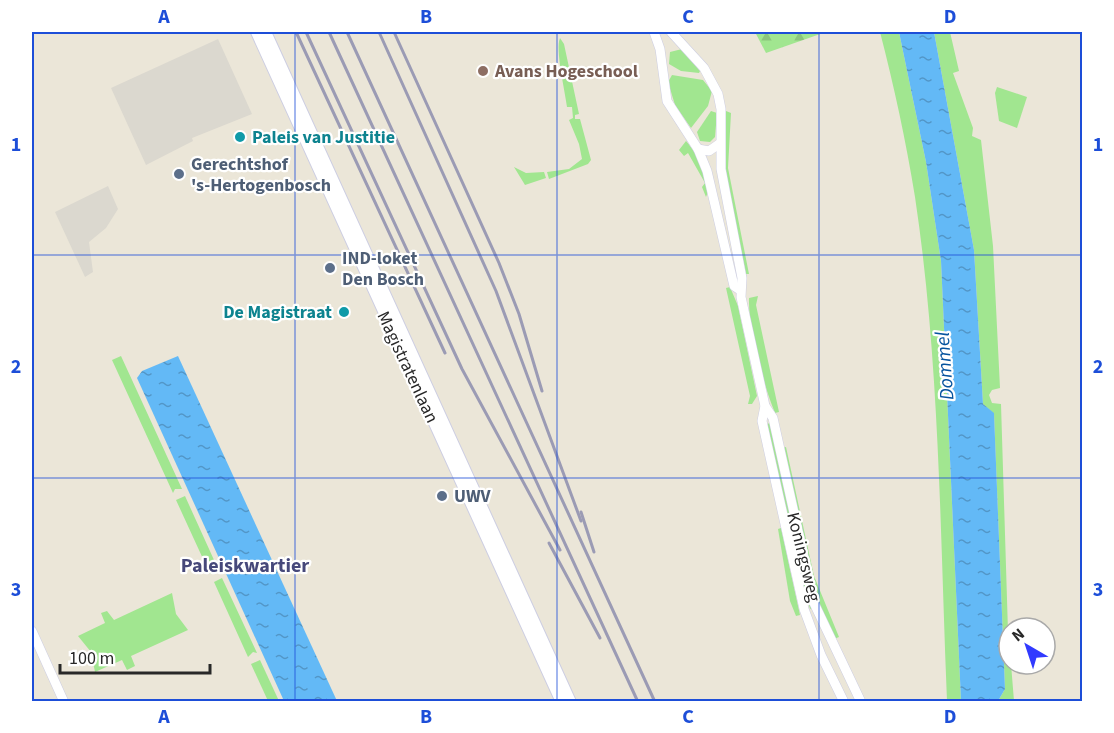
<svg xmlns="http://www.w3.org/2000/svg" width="1114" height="733" viewBox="0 0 1114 733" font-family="'Source Sans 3',sans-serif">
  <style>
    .green { fill: #a1e690 }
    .forest { fill: url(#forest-firs) }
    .plaza { fill: #dbd8cf }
    .water { fill: url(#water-ripples) }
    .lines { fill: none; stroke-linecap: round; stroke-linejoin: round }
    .tertiary-casing { stroke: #cdcee2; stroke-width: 10 }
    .secondary-casing { stroke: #cdcee2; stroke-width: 12 }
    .tertiary { stroke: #fff; stroke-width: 9 }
    .secondary { stroke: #fff; stroke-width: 10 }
    .rail { stroke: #9b9bb4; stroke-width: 3 }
    .grid { fill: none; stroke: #1d4ed8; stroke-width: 1.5; stroke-opacity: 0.55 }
    .education-dot { fill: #8d6e63; stroke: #fff; stroke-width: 2 }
    .culture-dot { fill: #0f9aa8; stroke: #fff; stroke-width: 2 }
    .service-dot { fill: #5c6f8a; stroke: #fff; stroke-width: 2 }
    .labels { text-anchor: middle; stroke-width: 4.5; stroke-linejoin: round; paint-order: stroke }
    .education-label { font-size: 18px; font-weight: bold; fill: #785e54; stroke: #fff; text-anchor: start }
    .culture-label { font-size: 18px; font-weight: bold; fill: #0d838f; stroke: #fff; text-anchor: start }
    .service-label { font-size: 18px; font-weight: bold; fill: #4e5e75; stroke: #fff; text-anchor: start }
    .street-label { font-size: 18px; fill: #282828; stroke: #fff }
    .water-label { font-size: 20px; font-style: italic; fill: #05539e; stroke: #fff }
    .neighbourhood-label { font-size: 20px; font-weight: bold; fill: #46487a; stroke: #fff }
    .neatline { fill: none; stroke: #1d4ed8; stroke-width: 2 }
    .grid-label { font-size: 20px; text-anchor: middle; font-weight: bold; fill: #1d4ed8 }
  </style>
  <defs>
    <pattern id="forest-firs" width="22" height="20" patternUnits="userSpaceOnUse" patternTransform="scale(1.5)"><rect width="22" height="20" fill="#a1e690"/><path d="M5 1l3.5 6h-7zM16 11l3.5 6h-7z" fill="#8bc57c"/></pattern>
    <pattern id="water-ripples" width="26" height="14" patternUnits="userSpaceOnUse" patternTransform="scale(1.5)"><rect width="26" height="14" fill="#63b9f6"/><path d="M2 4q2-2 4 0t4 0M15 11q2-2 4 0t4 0" fill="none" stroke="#5296c7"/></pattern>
  </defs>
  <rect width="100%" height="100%" fill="#ebe6d8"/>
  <g class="green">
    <path d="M880 32H899L926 162 941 261 961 701H947C940 534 940 363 915 197 906 141 894 86 880 32Z"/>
    <polygon points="934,32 950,32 959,71 953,73 973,128 972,136 981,140 993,246 1000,388 992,390 989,395 992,403 1001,404 1009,664 1011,664 1014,701 998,701 1005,689 994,414 983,404 974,250"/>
    <path d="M560 38 564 44 579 114 575 115V119H580L591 160 588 164 549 179 547 172 569 169 582 159 579 144 569 120 573 118 572 107H567C565 91 555 49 560 38Z"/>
    <polygon points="682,49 700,71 699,73 681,71 669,64 670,52"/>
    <polygon points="672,75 703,80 712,91 708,106 691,128 675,105 668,82"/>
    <polygon points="997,87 1027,97 1017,128 999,121 995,93"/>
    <polygon points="711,111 717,113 715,137 710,142 700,141 697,132"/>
    <polygon points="726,111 731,113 728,168 749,274 746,274 724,168"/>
    <path d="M686 141C696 152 714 183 706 197L702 187 705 183 688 153 684 156 679 150Z"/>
    <polygon points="514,167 526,173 544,172 546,178 525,185"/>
    <polygon points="730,287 738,306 757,396 752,404 748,404 750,396 726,288"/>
    <path d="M758 296 756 305 779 412 775 413C763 383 748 330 749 298Z"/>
    <polygon points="121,356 182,489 175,489 173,493 112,360"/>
    <path d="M770 423 812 608 810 609C793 548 779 486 767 424Z"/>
    <polygon points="786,447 814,576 839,637 834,639 816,601 782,448"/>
    <polygon points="185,496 219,571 215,570 210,574 176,500"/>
    <polygon points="781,528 800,615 796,616 790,601 778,529"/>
    <polygon points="222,578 257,653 253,652 248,657 214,582"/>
    <polygon points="172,593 176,614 188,630 131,656 135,666 127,670 122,660 95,672 91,652 78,636 105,623 101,613 107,611 114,620"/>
    <polygon points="260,660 279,701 268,701 251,664"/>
  </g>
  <polygon class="forest" points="755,32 826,32 766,53"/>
  <g class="plaza">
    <polygon points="218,39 252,114 192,138 193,141 146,165 111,88"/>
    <polygon points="108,186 118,209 106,228 89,242 93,272 85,277 55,212"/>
  </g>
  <g class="water">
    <polygon points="899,32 934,32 974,250 983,404 994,413 1005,689 998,701 961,701 941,261 926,162"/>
    <polygon points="178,356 337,701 284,701 137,378 142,371"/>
  </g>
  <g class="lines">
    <g class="tertiary-casing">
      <g id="tertiary">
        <polyline points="654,32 660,49 667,101 698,149 707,171 734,286 740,290"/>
        <polyline points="671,32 704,68 718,94 721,109 721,169 742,278 741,297 765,406 762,421 804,609 821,655 844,702"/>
        <polyline points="698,149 709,151 719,144"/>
        <polyline points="765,406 773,418 814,603 861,702"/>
        <polyline points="32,631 64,702"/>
      </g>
    </g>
    <g class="secondary-casing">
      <g id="secondary">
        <polyline points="256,32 561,702"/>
        <polyline points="266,32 571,702"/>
      </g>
    </g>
    <use href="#tertiary" class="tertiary"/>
    <use href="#secondary" class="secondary"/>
    <g class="rail">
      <polyline points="296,32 445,353"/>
      <polyline points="306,32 462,369 560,550"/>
      <polyline points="329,32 638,702"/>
      <polyline points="347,32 655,702"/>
      <polyline points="379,32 496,291 581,521"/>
      <polyline points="394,32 499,263 519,314 542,391"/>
      <polyline points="581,512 594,552"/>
      <polyline points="549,543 600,638"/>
    </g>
  </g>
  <path class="grid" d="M295 32V702M557 32V702M819 32V702M32 255H1082M32 478H1082"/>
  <circle class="education-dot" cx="483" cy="71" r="6"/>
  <g class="culture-dot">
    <circle cx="240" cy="137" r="6"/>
    <circle cx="344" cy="312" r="6"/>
  </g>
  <g class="service-dot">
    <circle cx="179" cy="174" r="6"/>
    <circle cx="330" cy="268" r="6"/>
    <circle cx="442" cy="496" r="6"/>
  </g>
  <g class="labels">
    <g class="education-label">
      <text x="495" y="77">Avans Hogeschool</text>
    </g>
    <g class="culture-label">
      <text x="252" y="143">Paleis van Justitie</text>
      <text x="332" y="318" text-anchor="end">De Magistraat</text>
    </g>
    <g class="service-label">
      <text x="191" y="170">Gerechtshof<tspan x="191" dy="21">'s-Hertogenbosch</tspan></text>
      <text x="342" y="264">IND-loket<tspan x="342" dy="21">Den Bosch</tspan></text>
      <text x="454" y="502">UWV</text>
    </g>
    <g class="street-label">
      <text transform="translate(408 367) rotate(65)" y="6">Magistratenlaan</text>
      <text transform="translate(804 557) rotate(76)" y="6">Koningsweg</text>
    </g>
    <g class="water-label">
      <text transform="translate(944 366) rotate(-94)" y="7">Dommel</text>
    </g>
    <g class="neighbourhood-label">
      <text x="245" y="572">Paleiskwartier</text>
    </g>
  </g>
  <rect width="1114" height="733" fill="none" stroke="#ffffff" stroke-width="66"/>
  <g transform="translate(1027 646) rotate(321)"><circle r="28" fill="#ffffff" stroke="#a9a9a9" stroke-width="1.5"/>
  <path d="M0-4.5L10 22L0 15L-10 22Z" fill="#313aff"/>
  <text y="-9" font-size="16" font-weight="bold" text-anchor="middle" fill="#282828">N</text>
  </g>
  <path d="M60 664v9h150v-9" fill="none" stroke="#282828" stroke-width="3"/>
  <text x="69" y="664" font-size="18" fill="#282828" stroke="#ffffff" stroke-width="4.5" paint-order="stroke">100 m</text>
  <rect x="33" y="33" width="1048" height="667" class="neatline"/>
  <g class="grid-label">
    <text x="164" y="23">A</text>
    <text x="426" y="23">B</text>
    <text x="688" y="23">C</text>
    <text x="950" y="23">D</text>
    <text x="16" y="151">1</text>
    <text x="1098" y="151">1</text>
    <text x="16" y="373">2</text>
    <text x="1098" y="373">2</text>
    <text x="16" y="596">3</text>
    <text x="1098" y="596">3</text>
    <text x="164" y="723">A</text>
    <text x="426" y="723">B</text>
    <text x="688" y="723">C</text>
    <text x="950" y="723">D</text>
  </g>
</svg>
